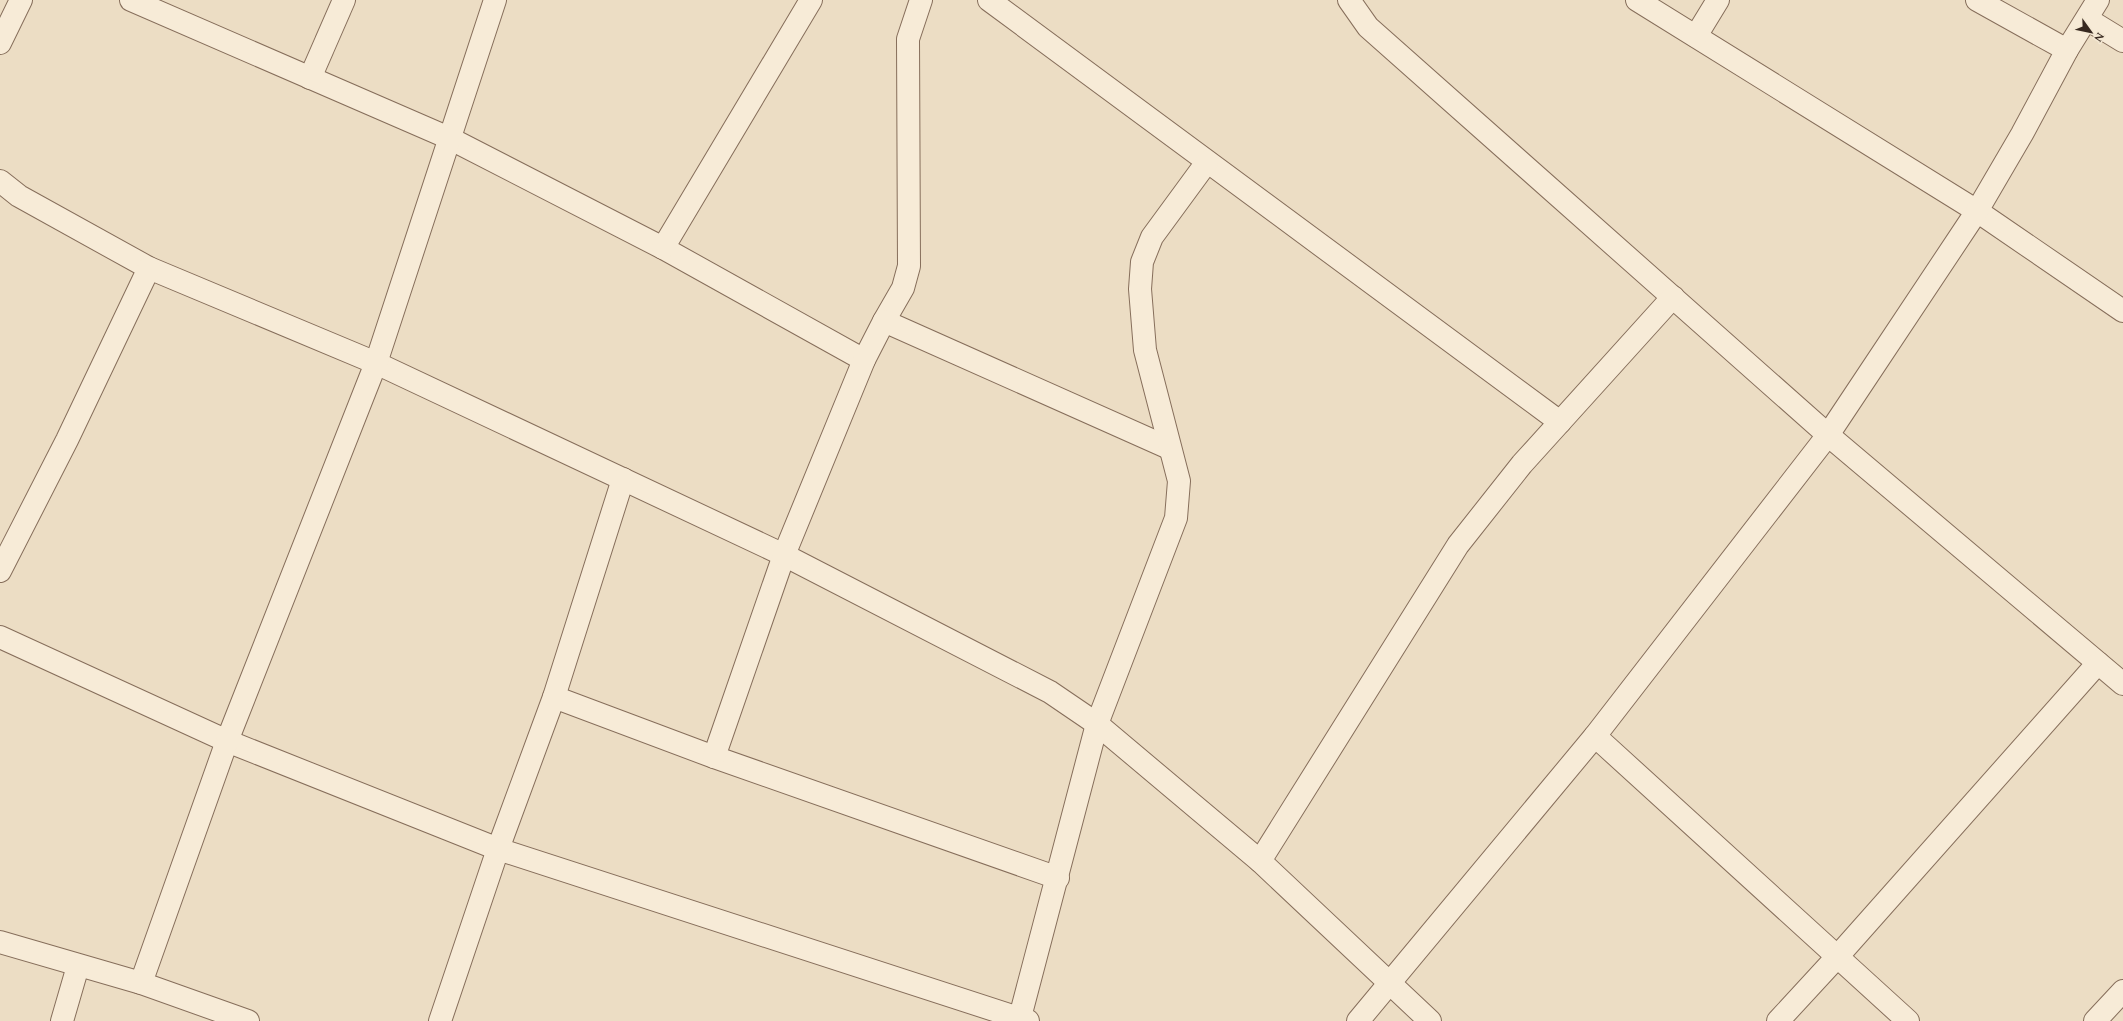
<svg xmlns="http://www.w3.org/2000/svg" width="2123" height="1021" viewBox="0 0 2123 1021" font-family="Spectral,serif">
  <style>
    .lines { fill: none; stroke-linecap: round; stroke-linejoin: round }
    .minor-casing { stroke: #866e5b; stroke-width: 24 }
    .minor { stroke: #f7ebd7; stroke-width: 22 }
  </style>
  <rect width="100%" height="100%" fill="#ecddc4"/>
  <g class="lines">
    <g class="minor-casing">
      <g id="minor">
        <polyline points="131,0 449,138 663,248 864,360"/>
        <polyline points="989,0 1560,422"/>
        <polyline points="1349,0 1368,27 1828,435 2123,684"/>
        <polyline points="1637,0 1977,211 2123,311"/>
        <polyline points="1977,0 2067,50"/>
        <polyline points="2087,19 2123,41"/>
        <polyline points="1696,36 1718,0"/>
        <polyline points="0,43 21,0"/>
        <polyline points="310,78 344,0"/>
        <polyline points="0,181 19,196 149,268 376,363 784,555 1050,692 1097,724 1260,861 1430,1021"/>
        <polyline points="663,248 811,0"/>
        <polyline points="884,321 903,288 909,266 908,39 921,0"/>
        <polyline points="0,571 67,440 149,268"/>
        <polyline points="0,637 227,741 498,849 1028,1021"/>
        <polyline points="554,697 714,757 1058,878"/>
        <polyline points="1595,736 1908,1021"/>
        <polyline points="714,757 784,555 864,360 884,321 1169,448"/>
        <polyline points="1260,861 1458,545 1522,464 1673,297"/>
        <polyline points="0,942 141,983 248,1021"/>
        <polyline points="141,983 227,741 376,363 495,0"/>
        <polyline points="62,1021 78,966"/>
        <polyline points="440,1021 498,849 554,697 623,479"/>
        <polyline points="1019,1021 1097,724 1176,518 1179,481 1145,350 1140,289 1142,262 1152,237 1207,162"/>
        <polyline points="1358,1021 1595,736 1828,435 1977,211 2022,134 2067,50 2098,0"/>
        <polyline points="1778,1021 1837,957 2098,663"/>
        <polyline points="2095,1021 2123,991"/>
      </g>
    </g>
    <use href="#minor" class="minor"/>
  </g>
  <g transform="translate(2091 32) rotate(123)" stroke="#f4e8d3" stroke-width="3" paint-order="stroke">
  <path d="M0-3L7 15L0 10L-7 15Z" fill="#37281f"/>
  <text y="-6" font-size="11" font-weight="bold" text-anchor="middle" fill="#37281f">N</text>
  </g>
</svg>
